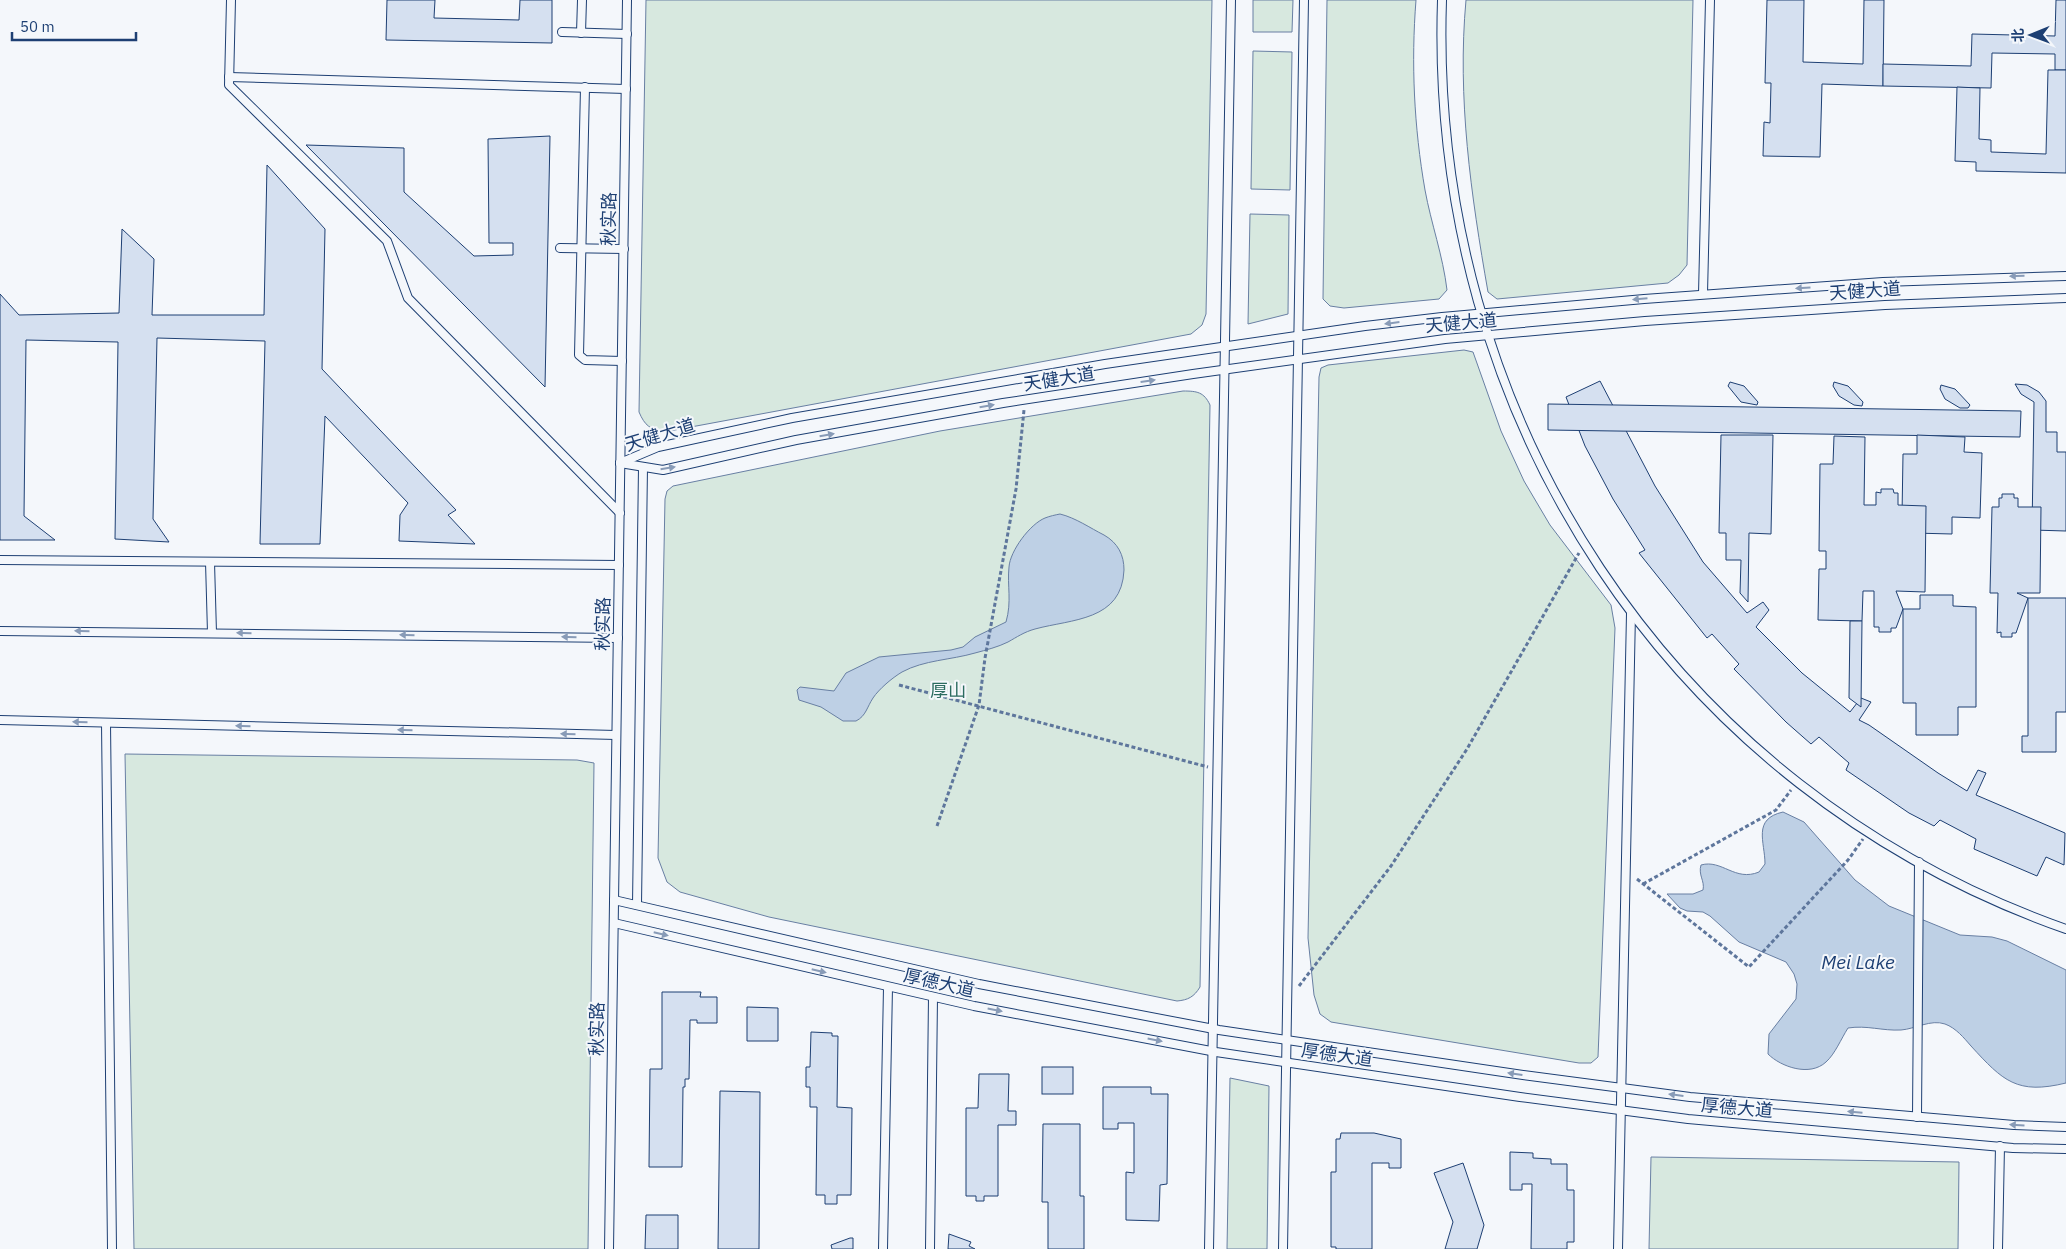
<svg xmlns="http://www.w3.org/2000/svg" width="2066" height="1249" viewBox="0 0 2066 1249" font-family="'IBM Plex Sans','Noto Sans SC',sans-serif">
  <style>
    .green { fill: #d7e8df; stroke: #687fa3 }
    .water { fill: #bed0e5; stroke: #687fa3 }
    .building { fill: #d5e0f0; stroke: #1d3f73 }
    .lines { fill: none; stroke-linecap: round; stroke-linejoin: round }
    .lane-casing { stroke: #1d3f73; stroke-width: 10 }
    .path { stroke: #5e769c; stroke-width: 3; stroke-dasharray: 4 2.5; stroke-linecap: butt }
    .lane { stroke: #f4f7fb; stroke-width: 8 }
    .oneway { fill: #889bb7 }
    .labels { text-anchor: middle; stroke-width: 4; stroke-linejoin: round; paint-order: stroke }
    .street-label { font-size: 18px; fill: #1d3f73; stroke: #f4f7fb }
    .park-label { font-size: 18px; fill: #2c6c60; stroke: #f4f7fb }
    .water-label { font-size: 19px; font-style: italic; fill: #1d3f73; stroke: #f4f7fb }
  </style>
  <rect width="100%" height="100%" fill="#f4f7fb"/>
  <g class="green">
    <path d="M646 0H1212L1206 314 1202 325 1191 334 664 432C650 429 645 426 639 412Z"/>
    <polygon points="1253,0 1293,0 1292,32 1253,32"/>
    <path d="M1327 0H1416C1411 63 1414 127 1425 190 1431 223 1443 256 1447 290L1439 299 1344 308 1330 306 1323 299Z"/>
    <path d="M1466 0H1693L1687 265 1679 275 1668 283 1497 299 1488 292C1471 195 1457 98 1466 0Z"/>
    <polygon points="1253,51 1292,52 1290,190 1251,189"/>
    <polygon points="1250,214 1289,215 1288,314 1248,324"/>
    <polygon points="1464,350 1473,352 1501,431 1524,481 1550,525 1611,605 1615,628 1598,1057 1591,1063 1579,1063 1331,1022 1320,1014 1314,995 1308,938 1319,377 1321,368 1328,365"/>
    <path d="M1183 391C1197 391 1204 392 1210 405L1200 987C1194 997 1188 1000 1177 1001L769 917 680 892 667 882 658 858 665 499 667 491 673 486 940 431Z"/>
    <polygon points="125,754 577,760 594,763 588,1249 134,1249"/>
    <polygon points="1230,1078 1269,1086 1267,1249 1227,1249"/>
    <polygon points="1651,1157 1959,1162 1958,1249 1649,1249"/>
  </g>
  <g class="water">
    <path d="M1060 514C1076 518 1090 528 1104 535 1118 543 1124 555 1124 570 1122 621 1072 619 1035 629 1024 632 1017 637 1008 642 998 647 986 650 975 653 951 660 924 660 902 672 892 678 879 689 873 698 867 707 866 716 856 721H843L821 707 799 700 797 690 800 687 834 691 846 673 879 657 951 650 963 647 975 637 1006 622C1012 601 1007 586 1009 567 1010 551 1030 524 1045 518 1050 516 1055 515 1060 514Z"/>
    <path d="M1783 812 1804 822 1855 880 1889 906 1960 935 1992 937 2007 941 2066 970V1083C2017 1095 2003 1081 1971 1046 1964 1038 1956 1028 1945 1024 1931 1019 1915 1029 1901 1030 1882 1031 1867 1025 1848 1028 1841 1039 1835 1054 1826 1062 1810 1077 1781 1067 1768 1054L1769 1034 1796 999 1797 984 1794 974 1786 962 1739 942 1710 916 1703 912 1687 911 1680 908 1667 894H1693L1703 890C1705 881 1698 875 1701 865 1722 859 1735 882 1759 872L1765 864C1765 842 1752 819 1783 812Z"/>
  </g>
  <g class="building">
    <polygon points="387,0 435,0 434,18 519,20 520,0 552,0 552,43 386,40"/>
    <polygon points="1767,0 1804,0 1803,62 1863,64 1864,0 1884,0 1883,86 1822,84 1820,157 1763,156 1764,122 1770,123 1771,83 1765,83"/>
    <polygon points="2056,0 2066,0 2066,70 2055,70 2055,54 1992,53 1991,88 1883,86 1883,64 1971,66 1972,34 2055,36"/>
    <polygon points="2048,70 2066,70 2066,173 1976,171 1976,162 1955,161 1957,87 1980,88 1979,139 1991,140 1991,152 2046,154"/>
    <polygon points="550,136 545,387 306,145 404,148 404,192 474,256 513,255 513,243 489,243 488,139"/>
    <polygon points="267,165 325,229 322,369 456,510 448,515 475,544 399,541 400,515 408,503 325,416 320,544 260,544 265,341 157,338 153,519 169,542 115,539 118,342 26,340 24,516 55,540 0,540 0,294 19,315 119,313 122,229 154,259 152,315 264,315"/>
    <polygon points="1600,381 1655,486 1703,562 1747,613 1763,602 1769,610 1756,627 1802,673 1850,712 1861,698 1871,702 1859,720 1869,725 1938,773 1967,791 1978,770 1986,773 1976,795 2065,833 2064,865 2046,857 2037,876 1974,849 1976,839 1940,820 1934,826 1909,813 1846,770 1849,763 1819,737 1811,744 1786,722 1734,669 1739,664 1712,634 1707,638 1639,553 1645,550 1613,499 1585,446 1566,397"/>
    <polygon points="1730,382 1744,386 1758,402 1757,405 1741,402 1728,386"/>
    <polygon points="1834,382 1848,386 1863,402 1862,406 1854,405 1839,396 1833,386"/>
    <polygon points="2015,384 2027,385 2039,392 2046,401 2046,432 2057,432 2057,452 2066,452 2066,531 2032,530 2034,402 2021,394"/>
    <polygon points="1941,385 1955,389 1970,405 1968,408 1960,408 1945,399 1940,389"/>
    <polygon points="1548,404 2021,411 2020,437 1548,430"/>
    <polygon points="1721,435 1773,435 1771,534 1749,533 1748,602 1740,593 1741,560 1726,560 1726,533 1719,533"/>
    <polygon points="1917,435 1965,437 1964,452 1982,453 1980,518 1952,517 1952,534 1913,533 1914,516 1902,516 1903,454 1917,454"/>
    <polygon points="1834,436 1865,437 1864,505 1876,505 1876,492 1881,493 1881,489 1893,489 1894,493 1898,493 1898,505 1926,506 1925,592 1896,591 1903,609 1896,628 1891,628 1891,632 1879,632 1879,627 1874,627 1874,591 1863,591 1862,621 1818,620 1819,569 1826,569 1826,551 1819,551 1820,464 1833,464"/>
    <polygon points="2002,494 2014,494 2014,498 2018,498 2018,507 2041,507 2040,593 2017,593 2028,598 2016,633 2012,633 2012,637 2001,637 2001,632 1997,633 1998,593 1990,593 1992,507 1999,507 1999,498 2002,498"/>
    <polygon points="1920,595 1953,595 1953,606 1976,607 1976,707 1958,707 1958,735 1916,735 1916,703 1903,703 1903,609 1920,609"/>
    <polygon points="2028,598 2066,598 2066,712 2056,712 2056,752 2022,752 2022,736 2028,736"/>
    <polygon points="1850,621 1862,621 1861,707 1849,698"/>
    <polygon points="662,992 701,992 700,997 717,997 717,1023 697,1023 697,1020 690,1020 689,1079 685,1079 685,1087 683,1087 682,1167 649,1167 650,1069 662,1069"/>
    <polygon points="747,1007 778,1008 778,1041 747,1041"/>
    <polygon points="811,1032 832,1033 832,1036 838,1036 837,1107 852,1108 851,1195 837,1195 837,1204 825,1204 825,1195 816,1195 817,1107 810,1107 810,1087 806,1087 806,1067 810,1067"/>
    <rect x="1042" y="1067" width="31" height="27"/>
    <polygon points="979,1074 1009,1074 1008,1111 1016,1111 1016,1125 998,1125 998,1196 984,1196 984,1201 976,1201 976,1196 966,1196 966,1108 978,1108"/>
    <polygon points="1103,1087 1151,1087 1151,1094 1168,1094 1167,1184 1160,1185 1159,1221 1126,1220 1126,1172 1134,1173 1134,1123 1118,1123 1118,1129 1103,1129"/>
    <polygon points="720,1091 760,1092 759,1249 718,1249"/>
    <polygon points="1043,1124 1080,1124 1080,1196 1084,1196 1084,1249 1048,1249 1048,1202 1042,1202"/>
    <polygon points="1341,1133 1374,1133 1401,1139 1401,1168 1389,1168 1389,1163 1372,1163 1372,1249 1336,1249 1336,1247 1331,1247 1331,1172 1336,1172 1336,1139 1340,1139"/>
    <polygon points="1510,1152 1533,1153 1533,1158 1551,1159 1551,1164 1567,1164 1567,1190 1574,1190 1574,1242 1567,1242 1567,1249 1531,1249 1532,1184 1522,1184 1522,1190 1510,1190"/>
    <polygon points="1463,1163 1484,1225 1477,1249 1445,1249 1453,1222 1434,1173"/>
    <polygon points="646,1215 678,1215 678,1249 645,1249"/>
    <polygon points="949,1234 971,1242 969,1246 975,1249 948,1249"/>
    <polygon points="850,1238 853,1238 853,1249 832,1249 831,1245"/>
  </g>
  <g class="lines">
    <g class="lane-casing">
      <g id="lane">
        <polyline points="231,0 229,85 387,241 408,298 620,513"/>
        <path d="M1442 0C1428 416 1670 790 2066 929"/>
        <polyline points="562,32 627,34"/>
        <polyline points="581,33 582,0"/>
        <polyline points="229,77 626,89"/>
        <polyline points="585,87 579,355 585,360 622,361"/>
        <polyline points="560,248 624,249"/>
        <polyline points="1703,294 1710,0"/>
        <polyline points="620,463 658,447 792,418 1105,364 1365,326 1442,317 1644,299 1883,282 2066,276"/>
        <polyline points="620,463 663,470 796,440 1003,403 1193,374 1445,339 1645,321 1885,305 2066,298"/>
        <polyline points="0,560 619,565"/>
        <polyline points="210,562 212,633"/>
        <polyline points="0,631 618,638"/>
        <polyline points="0,720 616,735"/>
        <polyline points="106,723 112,1249"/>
        <polyline points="614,900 979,984 1219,1030 1523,1075 1690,1097 2014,1125 2066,1127"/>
        <polyline points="637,905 643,467"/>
        <polyline points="614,923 974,1006 1216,1052 1520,1097 1688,1119 2013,1148 2066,1149"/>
        <polyline points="1917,1117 1919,862"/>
        <polyline points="609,1249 627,0"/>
        <polyline points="883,1249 888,987"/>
        <polyline points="930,1249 933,997"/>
        <polyline points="1209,1249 1231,0"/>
        <polyline points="1283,1249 1304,0"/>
        <polyline points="1618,1249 1631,613"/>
        <polyline points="1998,1249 2000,1146"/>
      </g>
    </g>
    <g class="path">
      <polyline points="899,685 1208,767"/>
      <polyline points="937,826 979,705 985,658 1016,489 1024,410"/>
      <polyline points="1637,879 1749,967 1848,860 1863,839"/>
      <polyline points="1643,884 1776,810 1791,790"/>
      <polyline points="1299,986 1391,866 1467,749 1579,553"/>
    </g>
    <use href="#lane" class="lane"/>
  </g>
  <defs><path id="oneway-solid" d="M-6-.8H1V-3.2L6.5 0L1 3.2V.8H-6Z" transform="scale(1.25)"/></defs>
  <g class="oneway">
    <use href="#oneway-solid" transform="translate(2017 276) rotate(179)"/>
    <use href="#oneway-solid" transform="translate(1803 288) rotate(176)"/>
    <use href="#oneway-solid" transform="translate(1640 299) rotate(175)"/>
    <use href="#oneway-solid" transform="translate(1392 323) rotate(173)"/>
    <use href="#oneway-solid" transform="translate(1148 381) rotate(-8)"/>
    <use href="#oneway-solid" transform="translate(987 406) rotate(-10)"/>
    <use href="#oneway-solid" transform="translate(827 435) rotate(-10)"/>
    <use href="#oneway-solid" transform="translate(668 468) rotate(-9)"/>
    <use href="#oneway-solid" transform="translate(82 631) rotate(-179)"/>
    <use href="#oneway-solid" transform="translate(244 633) rotate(-179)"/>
    <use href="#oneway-solid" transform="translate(407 635) rotate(-179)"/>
    <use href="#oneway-solid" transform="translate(569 637) rotate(-179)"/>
    <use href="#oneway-solid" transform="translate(80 722) rotate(-179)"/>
    <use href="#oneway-solid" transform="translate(243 726) rotate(-179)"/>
    <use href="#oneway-solid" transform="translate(405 730) rotate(-179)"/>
    <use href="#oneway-solid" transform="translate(568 734) rotate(-179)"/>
    <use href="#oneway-solid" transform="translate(661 934) rotate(13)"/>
    <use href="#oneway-solid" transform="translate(819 971) rotate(13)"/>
    <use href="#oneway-solid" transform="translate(995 1010) rotate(11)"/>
    <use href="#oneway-solid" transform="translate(1155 1040) rotate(11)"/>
    <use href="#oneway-solid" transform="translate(1515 1074) rotate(-172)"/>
    <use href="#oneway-solid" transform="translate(1676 1095) rotate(-173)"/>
    <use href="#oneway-solid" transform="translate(1855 1112) rotate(-175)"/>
    <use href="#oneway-solid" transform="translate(2017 1125) rotate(-177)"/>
  </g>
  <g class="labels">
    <g class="street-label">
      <text transform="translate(609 219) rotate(-89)" y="6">秋实路</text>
      <text transform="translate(1865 291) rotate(-4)" y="6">天健大道</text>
      <text transform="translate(1461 323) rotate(-5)" y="6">天健大道</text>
      <text transform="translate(1059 379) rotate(-9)" y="6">天健大道</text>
      <text transform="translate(660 435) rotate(-17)" y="6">天健大道</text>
      <text transform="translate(603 624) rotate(-89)" y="6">秋实路</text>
      <text transform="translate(939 983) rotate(13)" y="6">厚德大道</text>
      <text transform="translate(597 1029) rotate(-89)" y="6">秋实路</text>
      <text transform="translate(1337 1055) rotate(8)" y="6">厚德大道</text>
      <text transform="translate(1737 1108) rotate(5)" y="6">厚德大道</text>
    </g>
    <g class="park-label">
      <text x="948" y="697">厚山</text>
    </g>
    <g class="water-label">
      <text x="1858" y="969">Mei Lake</text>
    </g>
  </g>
  <g transform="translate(2031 35) rotate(269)" stroke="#f4f7fb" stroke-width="4" paint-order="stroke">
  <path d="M0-4L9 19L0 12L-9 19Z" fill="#1d3f73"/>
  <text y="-8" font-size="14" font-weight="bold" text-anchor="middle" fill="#1d3f73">北</text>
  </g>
  <path d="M12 32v8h124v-8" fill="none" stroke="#1d3f73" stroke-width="2.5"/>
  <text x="20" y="32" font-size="15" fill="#1d3f73" stroke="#f4f7fb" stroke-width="4" paint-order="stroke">50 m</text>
</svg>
